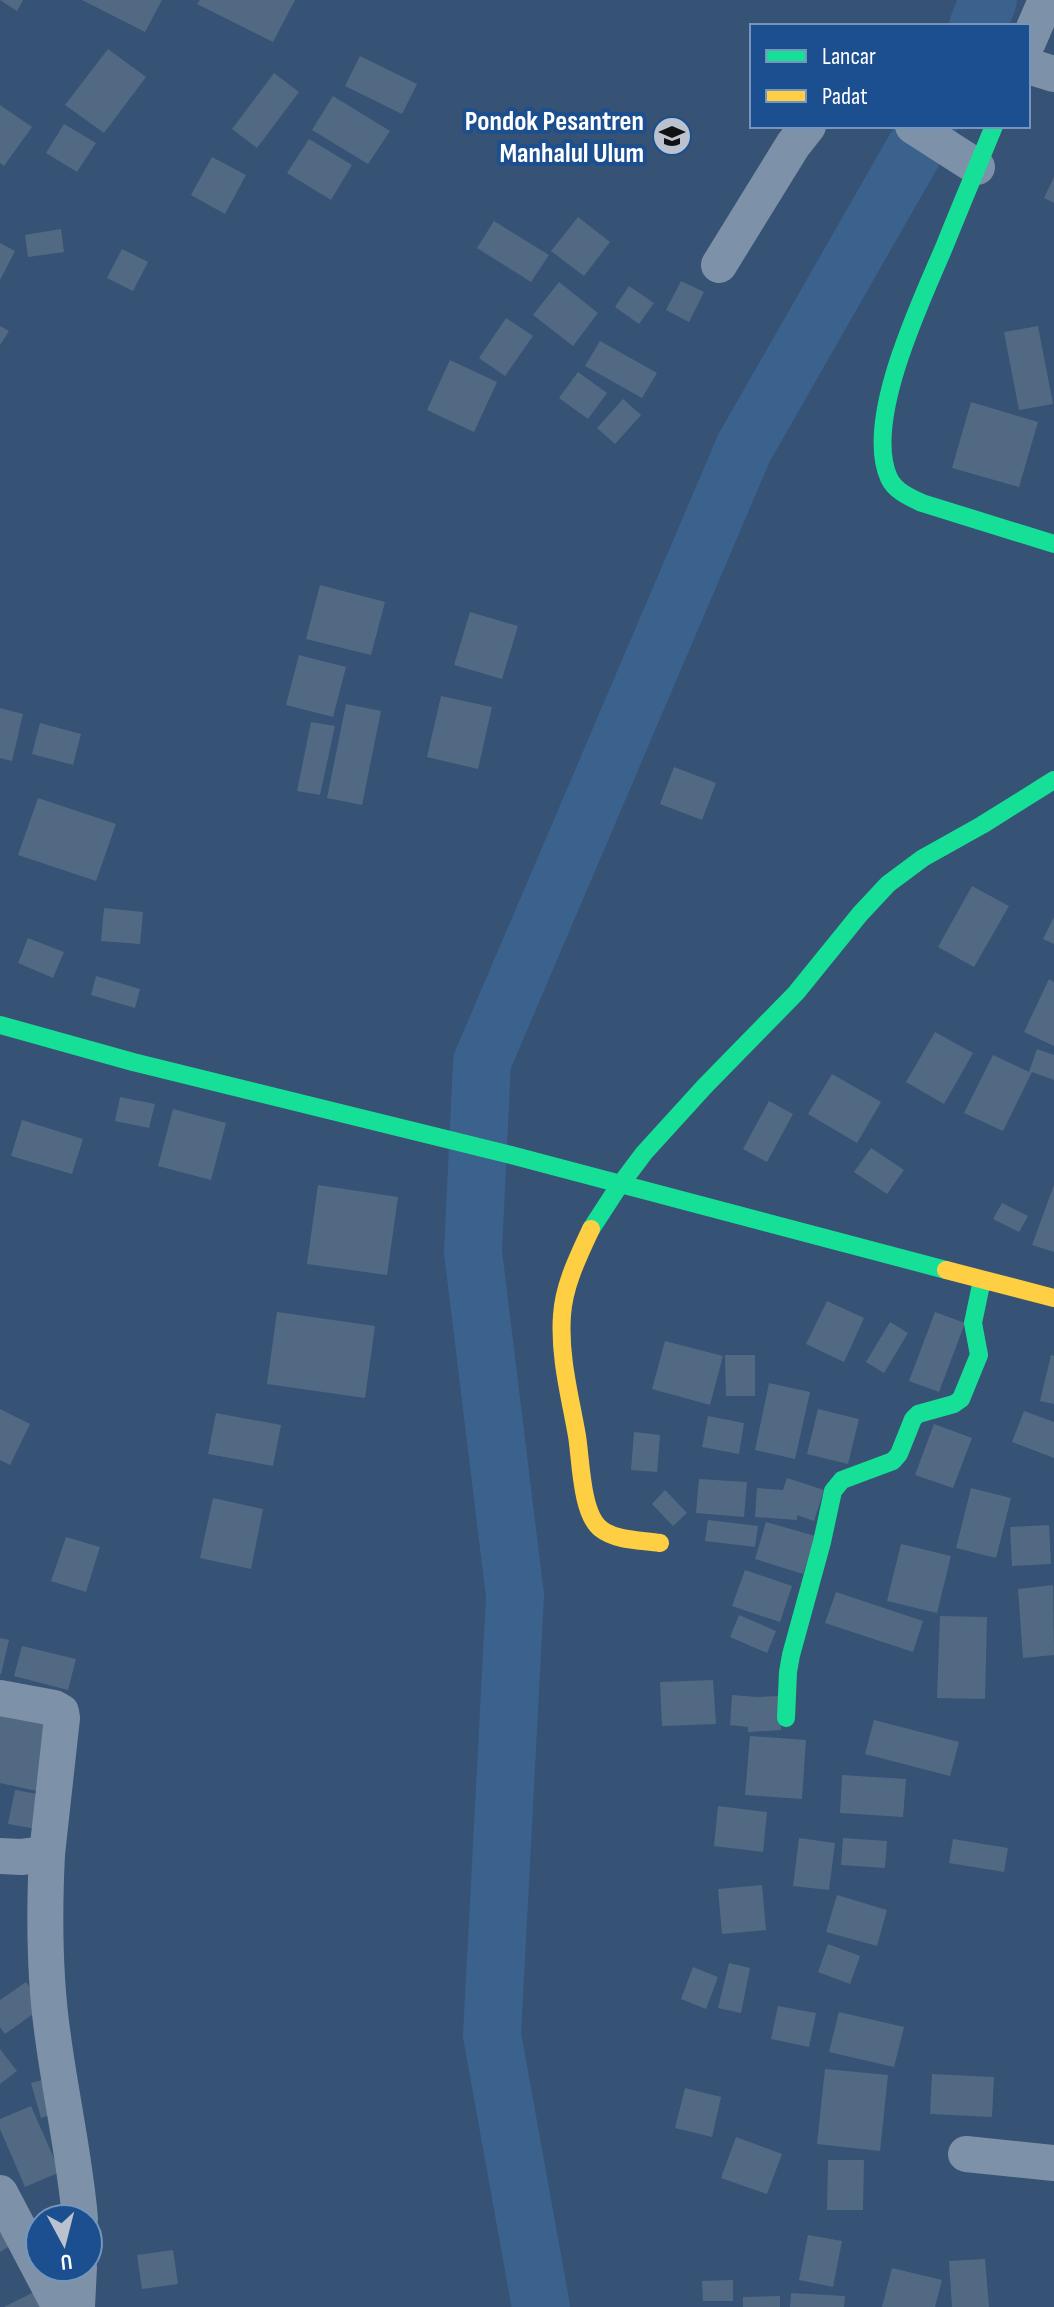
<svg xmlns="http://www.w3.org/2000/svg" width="1054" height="2307" viewBox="0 0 1054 2307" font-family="'Sofia Sans Condensed',sans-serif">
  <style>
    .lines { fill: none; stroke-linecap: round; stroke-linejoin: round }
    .river { stroke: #3b618d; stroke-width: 58 }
    .building { fill: #526984 }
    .street { stroke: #7d92a8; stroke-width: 36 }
    .fast { stroke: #16e098; stroke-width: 18 }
    .slow { stroke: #ffcf43; stroke-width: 18 }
    .labels { text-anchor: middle; stroke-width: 8; stroke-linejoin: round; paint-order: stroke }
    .poi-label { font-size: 28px; font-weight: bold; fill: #fff; stroke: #1b4f8f; text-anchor: end }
  </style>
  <rect width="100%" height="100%" fill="#365274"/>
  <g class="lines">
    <g class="river">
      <polyline points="978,26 988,0"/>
      <polyline points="541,2307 492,2035 515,1596 473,1252 482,1062 744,448 928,126"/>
    </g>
  </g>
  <g class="building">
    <polygon points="0,0 23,0 17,11"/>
    <polygon points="82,0 162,0 145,32"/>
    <polygon points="200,0 295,0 273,42 197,4"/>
    <polygon points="108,49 146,77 104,133 65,105"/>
    <polygon points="360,56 417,84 402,114 345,86"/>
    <polygon points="274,73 299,92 257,148 232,129"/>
    <polygon points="333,96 390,131 368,164 312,130"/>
    <polygon points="0,105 32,127 4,166 0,163"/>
    <polygon points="64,124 96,143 77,172 46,153"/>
    <polygon points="309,139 352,165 331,200 287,173"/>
    <polygon points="212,157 246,175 225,214 191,195"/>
    <polygon points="1054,177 1054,203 1044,198"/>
    <polygon points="578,217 610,242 584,276 551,251"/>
    <polygon points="494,221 549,255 531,282 477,248"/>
    <polygon points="61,229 64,252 28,257 25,235"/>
    <polygon points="0,243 15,251 0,280"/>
    <polygon points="122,249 148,262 133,291 107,278"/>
    <polygon points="681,281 704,292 689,322 666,310"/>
    <polygon points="559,282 598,313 573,346 533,315"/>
    <polygon points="629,286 654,303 639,324 615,307"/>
    <polygon points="506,318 533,336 505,376 479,358"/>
    <polygon points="0,326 9,331 0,345"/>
    <polygon points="1038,326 1053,404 1019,410 1004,332"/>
    <polygon points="600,341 657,373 642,398 585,366"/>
    <polygon points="450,360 497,382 474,432 427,410"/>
    <polygon points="578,372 607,393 588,419 559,398"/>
    <polygon points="623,399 641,415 615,444 597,428"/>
    <polygon points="971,402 1038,422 1019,487 952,468"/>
    <polygon points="320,585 385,602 371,655 306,639"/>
    <polygon points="470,612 518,626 502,679 454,665"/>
    <polygon points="299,655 346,667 333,717 286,705"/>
    <polygon points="441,696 492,707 478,769 427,757"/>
    <polygon points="346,704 381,711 362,805 327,798"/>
    <polygon points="0,708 23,714 12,761 0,758"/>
    <polygon points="311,722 335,726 320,795 297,791"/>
    <polygon points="40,723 81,734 73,765 32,754"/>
    <polygon points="674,767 716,783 702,820 660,804"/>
    <polygon points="38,798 116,824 96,881 18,855"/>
    <polygon points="972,886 1009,906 974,967 938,947"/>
    <polygon points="104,908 143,912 140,944 101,941"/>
    <polygon points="1054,917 1054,944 1043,939"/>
    <polygon points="28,938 64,952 53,978 18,963"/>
    <polygon points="96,976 140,989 135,1008 91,995"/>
    <polygon points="1049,979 1054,982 1054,1046 1024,1032"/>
    <polygon points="935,1032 973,1053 944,1104 906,1082"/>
    <polygon points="1037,1049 1054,1055 1054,1080 1032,1072 1003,1131 964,1113 993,1055 1029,1072"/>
    <polygon points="832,1074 881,1102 857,1143 808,1114"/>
    <polygon points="120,1097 155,1104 149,1128 115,1121"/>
    <polygon points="769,1101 793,1114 767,1162 743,1149"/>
    <polygon points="173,1109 226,1123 211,1180 158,1166"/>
    <polygon points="22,1120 83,1139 72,1174 11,1156"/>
    <polygon points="871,1148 904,1170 887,1194 854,1172"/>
    <polygon points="318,1185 398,1197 387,1275 307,1264"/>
    <polygon points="1054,1185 1054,1252 1032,1245"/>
    <polygon points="1002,1203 1028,1216 1019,1232 993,1219"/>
    <polygon points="827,1301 864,1318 844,1362 806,1344"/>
    <polygon points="277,1312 375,1326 365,1398 267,1384"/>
    <polygon points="935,1312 965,1323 939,1392 909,1381"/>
    <polygon points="890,1322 908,1333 884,1373 866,1362"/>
    <polygon points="665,1341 723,1356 710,1405 652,1389"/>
    <polygon points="725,1355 755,1355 755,1396 726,1396"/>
    <polygon points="1051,1355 1054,1356 1054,1404 1040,1401"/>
    <polygon points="769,1383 810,1392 795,1459 755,1450"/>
    <polygon points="0,1409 30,1424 10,1465 0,1460"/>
    <polygon points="818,1409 859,1419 848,1464 807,1454"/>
    <polygon points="1024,1411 1054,1422 1054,1458 1012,1442"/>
    <polygon points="216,1413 281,1425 273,1466 208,1454"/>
    <polygon points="708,1416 744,1423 739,1454 702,1447"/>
    <polygon points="934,1424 972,1438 953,1488 915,1475"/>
    <polygon points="634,1432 660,1435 657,1472 631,1470"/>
    <polygon points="787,1478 824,1490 814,1521 797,1515 797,1520 755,1517 757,1488 783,1490"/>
    <polygon points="699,1479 747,1482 744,1517 696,1513"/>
    <polygon points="971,1488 1011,1498 996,1558 956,1548"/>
    <polygon points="665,1490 687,1513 673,1526 652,1504"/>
    <polygon points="213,1498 263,1509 251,1569 200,1558"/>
    <polygon points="708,1520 758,1526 755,1547 705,1541"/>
    <polygon points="766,1522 815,1536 803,1574 755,1559"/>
    <polygon points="1049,1525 1051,1564 1012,1566 1010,1527"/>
    <polygon points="66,1537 100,1547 86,1592 51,1581"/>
    <polygon points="901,1544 951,1556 937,1613 887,1601"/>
    <polygon points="745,1570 792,1586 780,1622 732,1606"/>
    <polygon points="1053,1585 1054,1655 1023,1658 1018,1589"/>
    <polygon points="836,1592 923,1621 913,1652 825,1623"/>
    <polygon points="739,1615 776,1631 767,1653 730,1637"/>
    <polygon points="940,1616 987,1617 985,1699 937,1698"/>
    <polygon points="0,1638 9,1640 1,1674 0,1674"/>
    <polygon points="22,1646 76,1659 68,1690 14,1676"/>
    <polygon points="713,1680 716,1724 662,1726 660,1682"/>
    <polygon points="732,1695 757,1697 779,1696 781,1730 748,1732 748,1727 730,1725"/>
    <polygon points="0,1708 58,1722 41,1792 0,1783"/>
    <polygon points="874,1720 959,1742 950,1776 865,1754"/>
    <polygon points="750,1736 806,1740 802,1799 745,1795"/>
    <polygon points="842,1775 906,1779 903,1817 840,1813"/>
    <polygon points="15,1790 49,1796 42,1830 8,1824"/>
    <polygon points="718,1806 767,1812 763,1852 714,1846"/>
    <polygon points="799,1838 835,1843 829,1890 793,1886"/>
    <polygon points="843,1838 887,1841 885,1868 841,1865"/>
    <polygon points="953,1839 1008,1848 1004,1872 949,1863"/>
    <polygon points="762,1885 766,1930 722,1934 718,1889"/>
    <polygon points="837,1895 887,1910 877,1946 826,1932"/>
    <polygon points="828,1944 860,1956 850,1984 818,1972"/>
    <polygon points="729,1963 750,1968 741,2013 718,2008"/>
    <polygon points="693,1967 718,1977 706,2009 681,1999"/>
    <polygon points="26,1982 43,2007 5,2034 0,2027 0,2000"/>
    <polygon points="778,2006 816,2013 809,2047 771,2039"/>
    <polygon points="839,2012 904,2027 894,2067 829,2052"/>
    <polygon points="0,2049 17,2071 0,2084"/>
    <polygon points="825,2069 888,2075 880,2151 817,2144"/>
    <polygon points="932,2074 994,2077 992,2117 930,2114"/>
    <polygon points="51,2078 61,2112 41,2118 31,2083"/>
    <polygon points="685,2088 721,2097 712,2137 675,2128"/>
    <polygon points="31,2106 60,2172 25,2187 0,2129 0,2119"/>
    <polygon points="736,2137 782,2154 767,2194 721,2178"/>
    <polygon points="828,2160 864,2160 863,2210 827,2210"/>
    <polygon points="0,2221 13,2244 0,2252"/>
    <polygon points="808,2235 842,2241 833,2287 799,2280"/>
    <polygon points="173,2250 178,2284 142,2289 137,2255"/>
    <polygon points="985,2259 989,2307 952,2307 949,2261"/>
    <polygon points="892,2268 942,2280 935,2307 882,2307"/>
    <polygon points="733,2280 733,2301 703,2301 702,2281"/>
    <polygon points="40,2289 49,2307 4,2307"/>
    <polygon points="791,2293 845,2296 844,2307 790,2307"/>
    <polygon points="780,2296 780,2307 743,2307 743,2297"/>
  </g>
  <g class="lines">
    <g class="street">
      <polyline points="1028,42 1046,0"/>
      <polyline points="1028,66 1054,74"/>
      <polyline points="913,126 977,167"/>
      <polyline points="719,265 793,145 808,126"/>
      <polyline points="0,1698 54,1708 61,1712 62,1718 47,1854 21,1857 0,1856"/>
      <path d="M47 1854C44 1915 44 1976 53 2037 61 2098 75 2158 80 2219"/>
      <polyline points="966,2154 1054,2163"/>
      <polyline points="0,2193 60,2307"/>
      <polyline points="77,2307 79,2267"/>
    </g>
    <g class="fast">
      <path d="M994 126C978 165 961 205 945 245 922 300 863 420 889 478 895 491 909 497 922 503L1054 544"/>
      <polyline points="0,1025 133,1062 511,1155 946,1270"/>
      <polyline points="591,1229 617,1189 644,1153 705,1086 796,993 860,914 888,884 923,858 982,825 1054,780"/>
      <polyline points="786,1718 788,1672 791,1655 822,1542 833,1491 842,1480 893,1461 899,1454 913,1419 918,1414 954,1404 961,1399 979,1355 973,1323 982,1280"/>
    </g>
    <g class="slow">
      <path d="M591 1229C578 1257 564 1285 562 1315 559 1356 570 1396 577 1436 581 1460 581 1514 601 1529 616 1541 642 1540 660 1543"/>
      <polyline points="946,1270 1054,1298"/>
    </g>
  </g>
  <defs>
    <g id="school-disc" transform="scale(2)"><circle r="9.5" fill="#b9c2ce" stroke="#1b4f8f"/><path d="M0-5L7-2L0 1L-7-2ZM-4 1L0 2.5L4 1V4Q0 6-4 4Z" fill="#111"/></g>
  </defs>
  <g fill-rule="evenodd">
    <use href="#school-disc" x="672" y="136"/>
  </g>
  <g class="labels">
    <g class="poi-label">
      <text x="644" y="130">Pondok Pesantren<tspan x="644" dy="32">Manhalul Ulum</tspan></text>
    </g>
  </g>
  <rect x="750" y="24" width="280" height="104" fill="#1b4f8f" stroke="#7695bc" stroke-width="2"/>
  <rect x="766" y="50" width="40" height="12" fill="#16e098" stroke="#7695bc" stroke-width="2"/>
  <text x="822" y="64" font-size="24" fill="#ffffff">Lancar</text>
  <rect x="766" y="90" width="40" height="12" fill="#ffcf43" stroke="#7695bc" stroke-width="2"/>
  <text x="822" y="104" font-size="24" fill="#ffffff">Padat</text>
  <g transform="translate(64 2243) rotate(173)"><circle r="38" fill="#1b4f8f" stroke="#7695bc" stroke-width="2"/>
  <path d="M0-6L14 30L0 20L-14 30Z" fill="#b9c2ce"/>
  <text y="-12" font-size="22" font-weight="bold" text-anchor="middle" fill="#ffffff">U</text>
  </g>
</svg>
